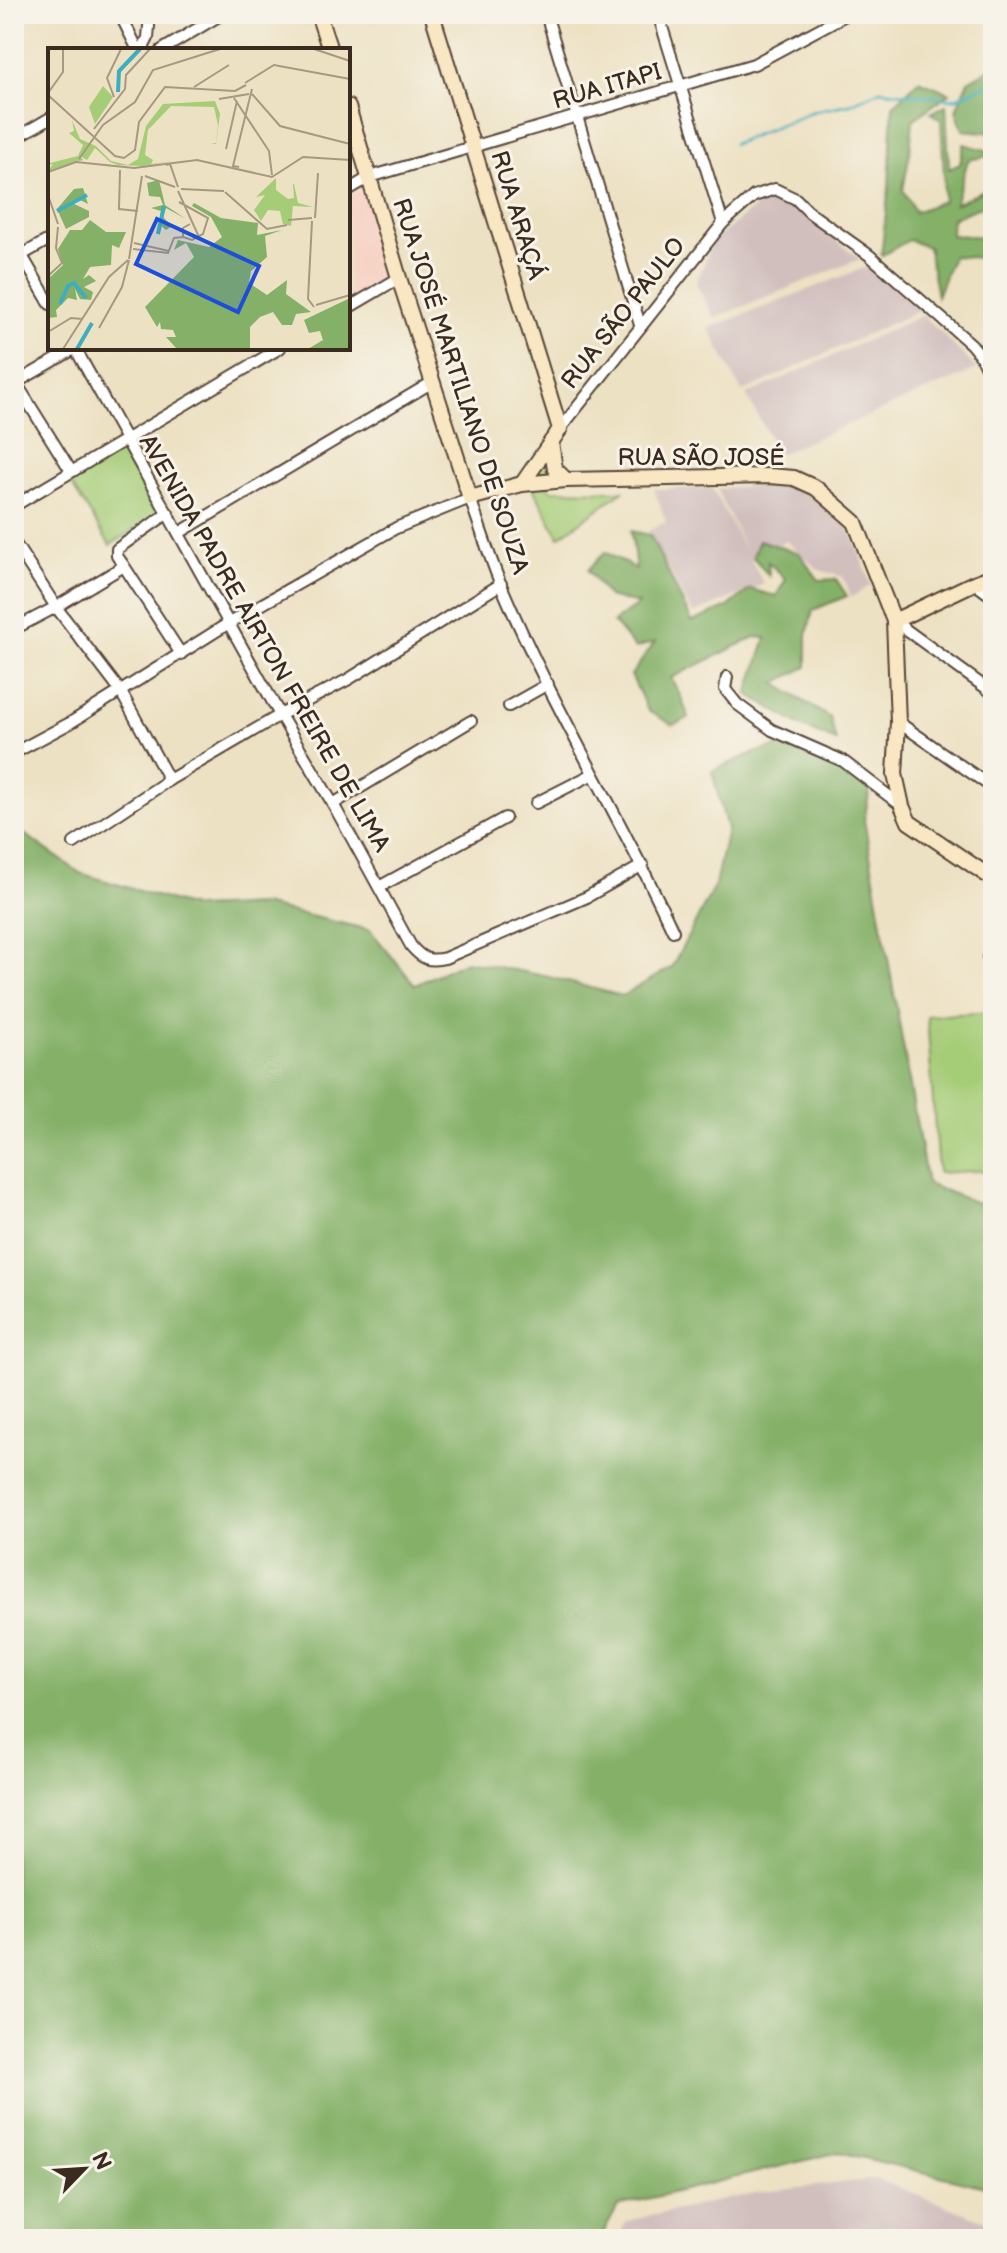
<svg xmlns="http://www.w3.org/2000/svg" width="1007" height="2253" viewBox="0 0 1007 2253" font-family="'Balsamiq Sans',sans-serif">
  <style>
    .built { fill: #f6d2c4 }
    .industrial { fill: #d1bfbe }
    .green { fill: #a5cc77; stroke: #707b4a; stroke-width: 2 }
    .forest { fill: #84b068; stroke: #606d43; stroke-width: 2 }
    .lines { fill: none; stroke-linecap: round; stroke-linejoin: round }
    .stream { stroke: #40adbe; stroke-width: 3 }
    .street-casing { stroke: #564537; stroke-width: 14 }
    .secondary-casing { stroke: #564537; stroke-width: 18 }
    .street { stroke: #fff; stroke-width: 10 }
    .secondary { stroke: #f9e7c3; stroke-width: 14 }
    .labels { text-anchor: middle; stroke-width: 6; stroke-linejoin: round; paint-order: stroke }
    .street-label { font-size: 24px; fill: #3b2a1e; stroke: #f7f3e8 }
    .inset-river { fill: none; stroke: #40adbe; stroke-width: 4 }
    .inset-road { fill: none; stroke: #a69881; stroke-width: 2 }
    .view { fill: #1d4ed8; fill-opacity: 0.15; stroke: #1d4ed8; stroke-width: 4 }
    .inset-edge { fill: none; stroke: #3b2a1e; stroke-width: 4 }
  </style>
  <rect width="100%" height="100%" fill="#f7f3e8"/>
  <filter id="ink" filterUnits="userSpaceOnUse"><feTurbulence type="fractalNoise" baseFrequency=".0125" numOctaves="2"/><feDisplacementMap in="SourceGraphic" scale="16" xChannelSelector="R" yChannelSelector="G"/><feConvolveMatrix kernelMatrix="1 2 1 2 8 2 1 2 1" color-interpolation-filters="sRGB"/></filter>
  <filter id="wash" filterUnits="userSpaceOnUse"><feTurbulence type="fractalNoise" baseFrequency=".006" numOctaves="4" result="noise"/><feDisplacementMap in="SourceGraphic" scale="32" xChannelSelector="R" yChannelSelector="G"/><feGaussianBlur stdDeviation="1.8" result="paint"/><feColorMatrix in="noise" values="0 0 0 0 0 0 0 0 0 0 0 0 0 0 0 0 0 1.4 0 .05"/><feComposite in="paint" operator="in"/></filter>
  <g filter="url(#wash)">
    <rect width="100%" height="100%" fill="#ede1c3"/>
    <polygon class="built" points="367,185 392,273 348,300 348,196"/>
    <g class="industrial">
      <polygon points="780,197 860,259 715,318 696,283 713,241 763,201"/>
      <polygon points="869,266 920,310 742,392 709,328"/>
      <polygon points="923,315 977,369 779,454 746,395"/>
      <polygon points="758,485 785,485 819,496 850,528 871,585 851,598 843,577 819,570 786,541 751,560 764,584 693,614 648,531 666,522 654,489 712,488 748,555 717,489"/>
      <polygon points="876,2179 993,2224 993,2239 617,2239 627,2221 755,2193"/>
    </g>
    <g class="green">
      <polygon points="122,445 162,512 110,545 69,481"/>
      <polygon points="545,461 550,472 538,476 551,490 623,491 559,537 534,490 535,474"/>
      <polygon points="993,1012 993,1170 938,1173 927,1016"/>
    </g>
    <g class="forest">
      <polygon points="993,67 993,133 963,130 956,110 968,81"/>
      <polygon points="919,80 950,93 913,120 910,152 903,190 915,212 943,201 944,174 941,120 931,113 946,105 949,169 960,164 964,144 989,151 993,147 993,155 968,160 955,204 988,188 993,202 952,218 951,235 986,237 982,258 953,256 937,296 928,247 909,240 881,256 889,187 893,106"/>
      <polygon points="631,531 650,535 692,622 728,607 750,589 776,596 786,579 768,562 769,576 753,557 759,540 799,553 819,580 836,579 847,596 813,610 807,635 807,667 775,683 830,718 836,741 803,727 748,694 766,638 755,637 671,678 681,697 689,718 673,725 648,711 631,675 655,642 635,648 613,622 639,604 608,597 588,570 605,552 636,569"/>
      <polygon points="787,744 826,757 870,789 864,820 927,1184 993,1209 993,2189 839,2152 618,2206 600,2239 14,2239 14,827 80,873 195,908 262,905 370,930 415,985 466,961 545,976 622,996 672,967 715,885 727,829 712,771 751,754"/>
    </g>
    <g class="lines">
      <polyline class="stream" points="733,144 814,111 850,104 880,90 954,99 993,82"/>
    </g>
  </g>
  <g filter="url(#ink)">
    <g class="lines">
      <g class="street-casing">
        <g id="street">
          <polyline points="120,14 138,50"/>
          <polyline points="546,14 640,325"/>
          <polyline points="658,14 723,223"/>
          <polyline points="14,16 18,14"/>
          <polyline points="142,50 148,38 150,14"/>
          <polyline points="162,50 222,14"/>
          <polyline points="14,139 50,118"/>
          <polyline points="348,190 370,177 754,64 847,14"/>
          <polyline points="14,242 50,304"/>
          <polyline points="22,255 50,239"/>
          <polyline points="348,308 399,278"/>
          <path d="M75 348 280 715 333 804 411 946C422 959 429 962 445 958L587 897 643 865"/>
          <polyline points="980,355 993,346"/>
          <polyline points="14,372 16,383 71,471"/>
          <polyline points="14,384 76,348"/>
          <polyline points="560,429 723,223 754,196 775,189 796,199 810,213 869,255 971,344 980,355 993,382"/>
          <polyline points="14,506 280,348"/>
          <polyline points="179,533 431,383"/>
          <polyline points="16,545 56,607 121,692 169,780"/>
          <polyline points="124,566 181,654"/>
          <polyline points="974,583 993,597"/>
          <polyline points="894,621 993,693"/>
          <polyline points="14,629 56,607 124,566 117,556 117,549 168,513"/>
          <polyline points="727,677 725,689 737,704 772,730 843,761 902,806"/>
          <polyline points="509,706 548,684"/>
          <polyline points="898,722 993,788"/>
          <path d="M14 753 70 723 229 623 396 528 470 498C480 527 489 556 501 585 551 704 619 814 673 931"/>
          <polyline points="536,803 593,774"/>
          <polyline points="333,804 471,721"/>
          <polyline points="74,843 169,780 280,715 349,679 501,584"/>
          <polyline points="379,887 505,818"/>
          <polyline points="993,948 988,957 993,968"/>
        </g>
      </g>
      <g class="secondary-casing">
        <g id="secondary">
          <polyline points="318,14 330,50"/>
          <polyline points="432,14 560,429 522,484"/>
          <polyline points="348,107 399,278 470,498 522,484 566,480 769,476 794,478 816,488 855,522 894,621"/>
          <polyline points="551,442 555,469 566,480"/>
          <polyline points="993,576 974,583 894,621 898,722 895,774 902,806 909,822 993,879"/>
        </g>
      </g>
      <use href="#street" class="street"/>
      <use href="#secondary" class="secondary"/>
    </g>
  </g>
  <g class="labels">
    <g class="street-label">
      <text transform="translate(607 86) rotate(-16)" y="8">RUA ITAPI</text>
      <text transform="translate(518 215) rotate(73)" y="8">RUA ARAÇÁ</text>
      <text transform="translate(623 313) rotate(-52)" y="8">RUA SÃO PAULO</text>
      <text transform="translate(461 386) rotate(72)" y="8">RUA JOSÉ MARTILIANO DE SOUZA</text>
      <text x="701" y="465">RUA SÃO JOSÉ</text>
      <text transform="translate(265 643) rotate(60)" y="8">AVENIDA PADRE AIRTON FREIRE DE LIMA</text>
    </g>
  </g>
  <g transform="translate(48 48)">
    <rect width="302" height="302" fill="#ede1c3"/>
    <path d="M55 38 65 49 47 76 41 59ZM167 53 172 66 168 96H163L168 95 170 77 166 59 123 58 100 82 97 107 105 112 103 116 126 113 96 118 70 117 62 114 47 100 39 112 32 108 35 112 0 123 5 116 0 117V109L2 115 30 108 35 97 21 85 26 83 24 72 32 91 48 98 63 113 80 117 90 111 98 78 115 56ZM228 130V142L240 151 246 150 245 136H246L250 155 265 159 245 158 243 178 235 176 232 163 220 162 213 173 206 162 217 147 208 149Z" fill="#a5cc77"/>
    <path d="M111 132 117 157 138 171 118 160 115 169 124 178 118 182 111 176 113 163 103 160 115 157 112 149 101 148 99 135ZM35 140 40 156 30 151 22 154 41 163V169L18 181 9 161 26 141ZM146 155 173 170 210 175 209 187 234 182 217 188 219 209 203 223 201 235 219 247 239 232 238 246 263 264 248 266 244 277H234L225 264 212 269 202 279V301H129L118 289H128L125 282 113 281 112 274 109 279 97 259 146 209 138 195 126 202 130 192 161 199 174 189 163 169 144 158ZM42 172 58 184H78L71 200 64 197 63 217 42 219 35 231 41 227 48 233 36 239 45 244 43 252 32 251 27 241 29 252 20 250 8 262 9 269 0 270V231L15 217 10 201 22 182H34ZM302 250V301H260L275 292 272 283 261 285 256 272Z" fill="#84b068"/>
    <path class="inset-river" d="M70 44 71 23 92 1M9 163 39 147M110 186 116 158M12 256 20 238 26 235 38 250M29 301 44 275"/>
    <path class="inset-road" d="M266 1 302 13M197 35 226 17 302 31M146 39 181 17M0 45 15 24V1M204 46 232 78 302 96M0 47 67 108 76 110 87 102 91 74 117 39 187 43 198 37M66 49 59 30 73 1M186 50 221 103 224 127M171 51 201 46M46 81 77 41 78 27 102 1M178 101 189 53M31 111 55 77 87 54 105 22 172 1M118 117 122 116 130 139M191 119 185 118 204 41M72 122 71 161 90 163M0 124 28 114 86 120 149 112 224 129 255 109 302 112M97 128 127 139M133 141 176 143M130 143 151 189M177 144 219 181 239 177M0 147 10 176M131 154 160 170 155 186 144 192 135 189V180L142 176M267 170 270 125M240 172 264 170M264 173 260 251 266 259M86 195 121 203M85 201 120 205 126 190 135 189M81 211 94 128M0 228 14 215 8 200 10 179M268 257 302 247M51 280 74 239 81 212M0 284 23 270 35 271M15 301 61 229 80 212"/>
    <path class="view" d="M109 171 211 218 190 264 88 216Z"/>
    <rect width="302" height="302" class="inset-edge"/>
  </g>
  <rect width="1007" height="2253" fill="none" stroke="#f7f3e8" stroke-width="48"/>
  <g transform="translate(84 2169) rotate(65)" stroke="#f7f3e8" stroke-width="6" paint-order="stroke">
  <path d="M0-6L14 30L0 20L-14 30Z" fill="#3b2a1e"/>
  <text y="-12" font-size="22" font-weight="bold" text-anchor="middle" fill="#3b2a1e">N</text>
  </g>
</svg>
